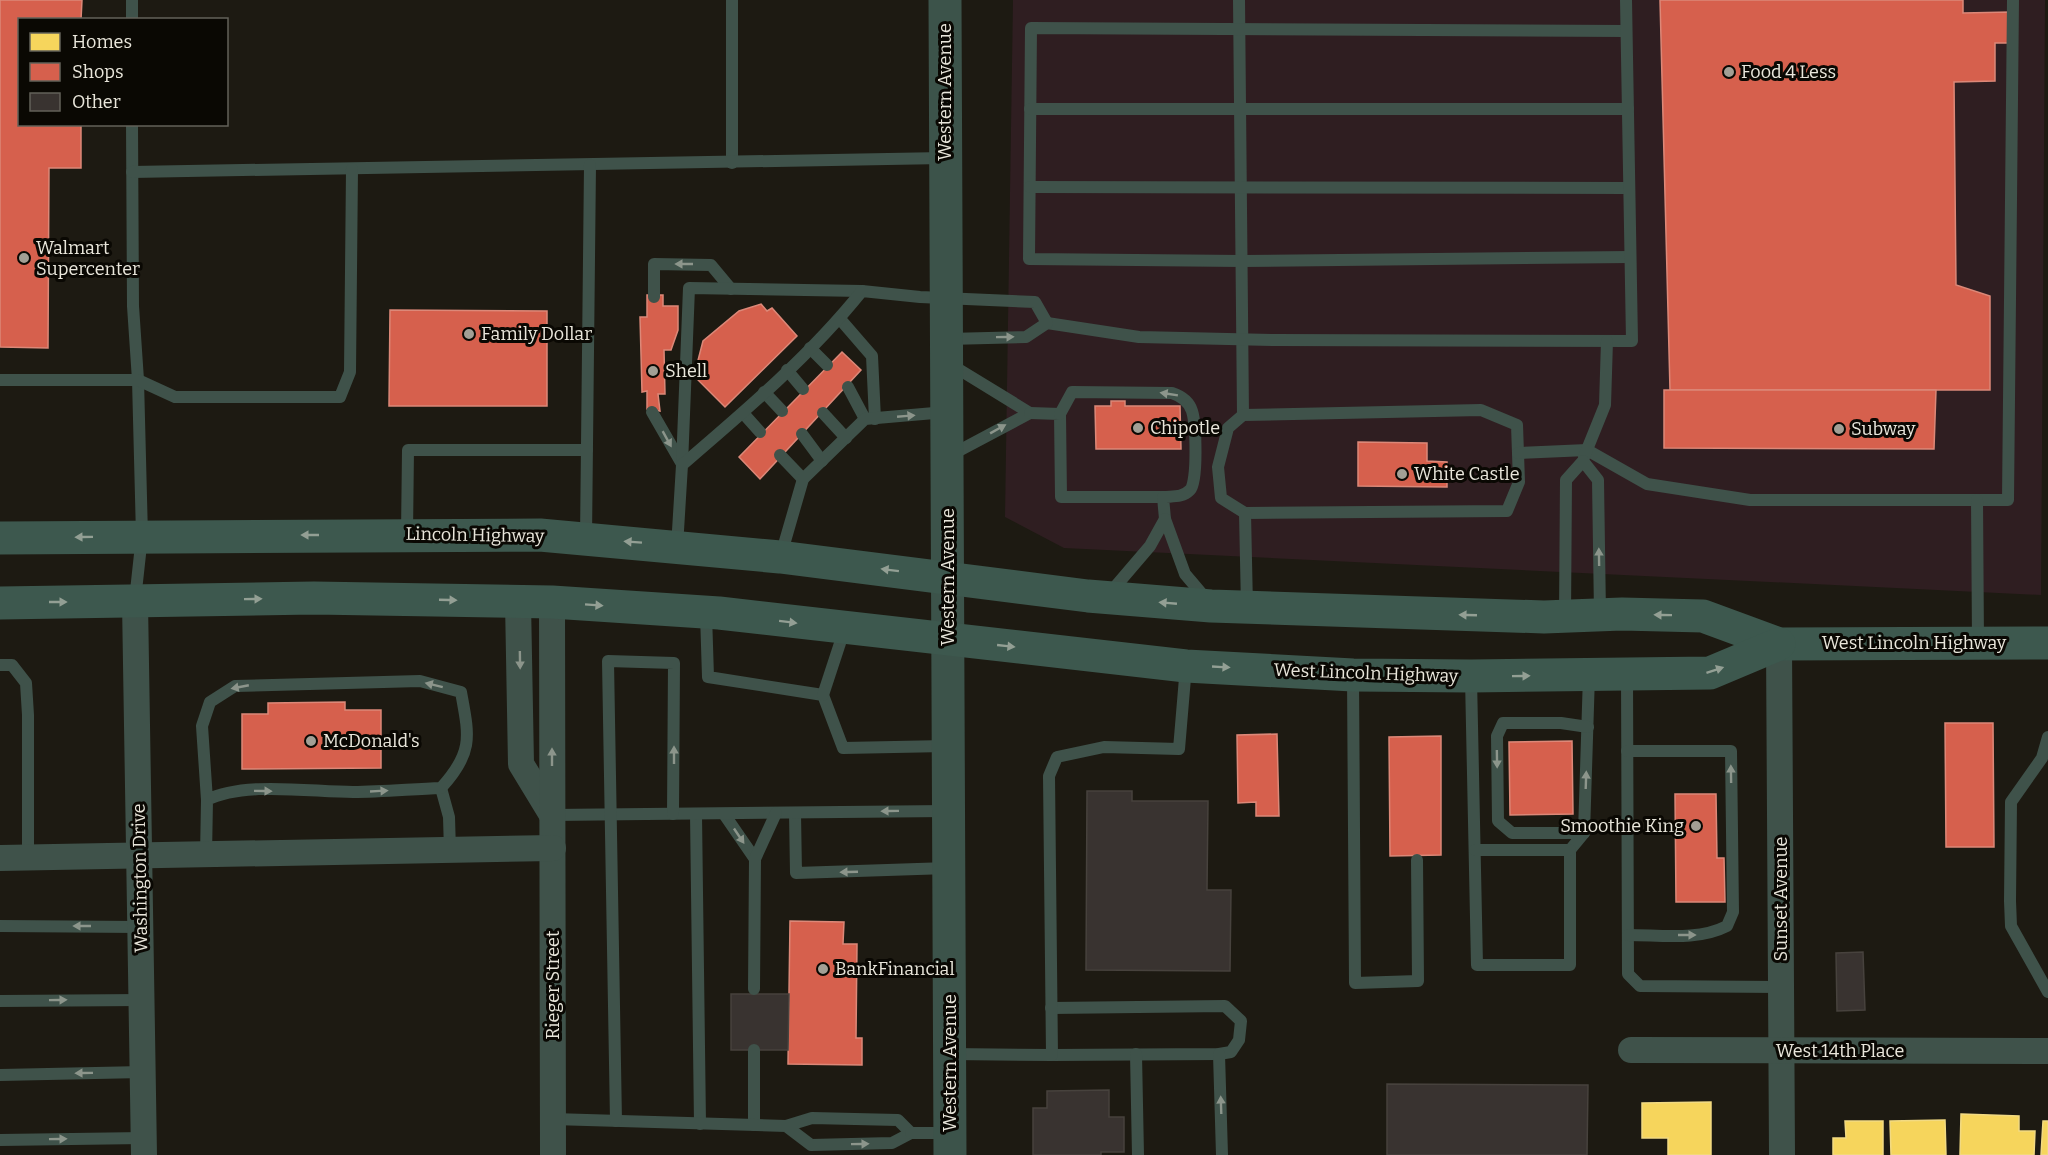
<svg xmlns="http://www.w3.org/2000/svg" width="2048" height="1155" viewBox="0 0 2048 1155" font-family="Bitter,serif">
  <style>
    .commercial { fill: #2f1e21 }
    .homes { fill: #f6d55c; stroke: #f2da82; stroke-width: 1.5 }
    .shops { fill: #d6604d; stroke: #dc8878; stroke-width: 1.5 }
    .building { fill: #393330; stroke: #47423d; stroke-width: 1.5 }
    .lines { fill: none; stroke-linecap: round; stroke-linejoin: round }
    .service { stroke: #3f524a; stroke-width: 12 }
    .minor { stroke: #3f524a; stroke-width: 26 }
    .secondary { stroke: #3c534a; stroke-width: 33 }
    .primary { stroke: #3d584e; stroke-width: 33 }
    .oneway { fill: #8c958b }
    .oneway2 { fill: #939f94 }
    .poi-dot { fill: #a29f95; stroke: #0a0803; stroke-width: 2 }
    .labels { text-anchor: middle; stroke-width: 6; stroke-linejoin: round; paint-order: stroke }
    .poi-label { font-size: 18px; fill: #e9e6db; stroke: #0a0803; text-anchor: start }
    .street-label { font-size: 18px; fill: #e9e6db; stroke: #0a0803 }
  </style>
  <rect width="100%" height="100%" fill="#1d1a12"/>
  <polygon class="commercial" points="1013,0 2045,0 2041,595 1064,548 1005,517"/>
  <g class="homes">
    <polygon points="1711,1102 1711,1155 1668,1155 1668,1138 1642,1138 1642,1103"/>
    <polygon points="1961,1114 2019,1116 2019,1131 2035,1131 2034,1155 1960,1155"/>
    <polygon points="1945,1120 1946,1155 1891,1155 1890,1121"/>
    <polygon points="1845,1121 1883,1121 1883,1155 1833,1155 1833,1138 1846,1138"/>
    <polygon points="2043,1121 2048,1121 2048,1155 2041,1155"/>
  </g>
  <g class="shops">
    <polygon points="0,0 82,0 81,20 20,20 20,124 81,124 81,168 49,168 48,348 0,347"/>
    <polygon points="1660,0 1963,0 1963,13 2010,12 2010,43 1995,43 1995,81 1954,82 1956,285 1990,296 1990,390 1670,390"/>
    <polygon points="647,295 663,295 663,306 678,306 678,330 671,350 664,350 665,394 658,394 660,411 647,409 647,391 642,392 640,317 647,317"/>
    <polygon points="761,304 767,311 772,308 797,336 725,407 697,379 700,374 696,368 703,341 739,311"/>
    <polygon points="390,310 547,311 547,406 389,406"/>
    <polygon points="842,352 861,370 760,479 739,457"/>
    <polygon points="1664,390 1936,390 1934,449 1664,448"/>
    <polygon points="1111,401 1125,401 1125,406 1180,406 1181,449 1096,449 1095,406 1111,406"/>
    <polygon points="1358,442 1427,443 1427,461 1447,462 1447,487 1358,486"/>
    <polygon points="345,702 345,710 381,710 381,768 242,769 242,714 268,714 268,703"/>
    <polygon points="1945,723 1993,723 1994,847 1946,847"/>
    <polygon points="1277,734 1279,816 1256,816 1256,802 1238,803 1237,735"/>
    <polygon points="1441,736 1441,855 1390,856 1389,737"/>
    <polygon points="1572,741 1573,814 1510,815 1509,742"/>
    <polygon points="1675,794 1716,794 1717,858 1724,858 1725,902 1676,902"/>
    <polygon points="790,921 844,922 843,944 857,944 856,1038 862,1038 862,1065 788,1064"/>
  </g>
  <g class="building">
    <polygon points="1087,791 1132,791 1132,801 1208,801 1207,890 1231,890 1230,971 1086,970"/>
    <polygon points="1863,952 1865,1010 1837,1011 1836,953"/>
    <polygon points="731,994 789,994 788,1050 731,1050"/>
    <polygon points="1387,1084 1588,1085 1587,1155 1387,1155"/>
    <polygon points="1109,1090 1109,1117 1124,1117 1124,1152 1101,1152 1101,1155 1033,1155 1033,1108 1047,1108 1047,1091"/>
  </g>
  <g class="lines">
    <g class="service">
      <polyline points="132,0 132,20"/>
      <polyline points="1239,0 1243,415"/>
      <polyline points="1626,31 1031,28 1029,259 1242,261 1630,257"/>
      <polyline points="1030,109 1628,109"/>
      <polyline points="132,124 133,306 138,380 142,536 135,600"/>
      <polyline points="732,163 732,0"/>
      <polyline points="132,172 944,158"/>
      <polyline points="1030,187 1629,188"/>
      <polyline points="654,297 654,264 711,265 731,289"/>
      <polyline points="840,319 872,356 875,419"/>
      <polyline points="1047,323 1139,337 1274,340 1632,341 1626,0"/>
      <polyline points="810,348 827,365"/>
      <polyline points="950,364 1030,413 951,455"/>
      <polyline points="787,370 803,389"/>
      <polyline points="0,380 138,380 175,397 340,397 350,372 352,169"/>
      <polyline points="848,387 865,419"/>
      <polyline points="764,392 782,411"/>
      <polygon points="1481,410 1517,425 1519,482 1507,511 1245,513 1221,498 1218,467 1228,428 1243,415"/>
      <polyline points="652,412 682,464"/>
      <polyline points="743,413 760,432"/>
      <polyline points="823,413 846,438"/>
      <polyline points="1030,413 1060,414 1061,497 1163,497"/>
      <path d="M1060 414 1072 392 1172 393C1181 396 1189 401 1192 411 1196 424 1198 482 1190 490 1182 498 1173 496 1163 497L1165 519"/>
      <polyline points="802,434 822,461"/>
      <polyline points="1518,453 1587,450 1647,484 1750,500 2008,500 2013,0"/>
      <polyline points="780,455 803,479"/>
      <polyline points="1584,457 1605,405 1607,341"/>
      <polyline points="682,465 689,288 862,291"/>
      <polyline points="1977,500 1978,642"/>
      <polyline points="1245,513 1247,607"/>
      <polyline points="407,533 408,450 587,450"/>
      <polyline points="586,538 590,165"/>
      <path d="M677 547 682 465C745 411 810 356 862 291L920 297 1035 302 1047 323 1026 337 948 339"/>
      <polyline points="781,555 803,479 865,419 946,412"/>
      <polyline points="1109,594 1150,546 1165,519 1185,574 1207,600"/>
      <polyline points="706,614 708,677 823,695 843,748 946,746"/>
      <polyline points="1565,616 1566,480 1583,461 1598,480 1600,614"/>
      <polyline points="0,665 12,665 26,683 28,715 28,858"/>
      <polyline points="1627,675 1628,974 1640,986 1782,987"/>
      <polyline points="1353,676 1355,983 1418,981 1417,860"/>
      <polyline points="1471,678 1477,965 1570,965 1570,850 1584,833 1589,675"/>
      <polyline points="823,695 845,628"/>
      <polyline points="2048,737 2042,758 2011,802 2010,901 2011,926 2048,992"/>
      <path d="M1627 751H1731L1733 912 1727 926C1698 941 1661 935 1628 935"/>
      <polyline points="441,788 449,817 450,851"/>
      <polyline points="795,813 796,873 948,868"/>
      <polyline points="696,814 700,1124"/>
      <polyline points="724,814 755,859"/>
      <polyline points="552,815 947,811"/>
      <polyline points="1584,833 1512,833 1498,821 1497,736 1503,723 1561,723 1588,727"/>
      <polyline points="1475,850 1570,850"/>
      <path d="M206 856 207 800 202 726 210 702 235 686 420 681 461 692C469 736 474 752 441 788 412 789 382 792 353 792 311 792 245 781 207 800"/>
      <polyline points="0,926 140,927"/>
      <polyline points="754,989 755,859 776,813"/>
      <polyline points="0,1001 142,1000"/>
      <polyline points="1051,1008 1225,1006 1241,1021 1239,1040 1231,1052 1219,1054 1052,1055"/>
      <polyline points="754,1050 754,1125"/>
      <polyline points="951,1054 1052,1055 1049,776 1057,757 1104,747 1179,749 1186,666"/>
      <polyline points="1136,1054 1138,1155"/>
      <polyline points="1219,1054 1222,1155"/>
      <polyline points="0,1075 143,1072"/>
      <polyline points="553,1119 786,1126 812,1118 898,1120 911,1133 892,1143 811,1145 786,1126"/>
      <polyline points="616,1121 608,661 674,663 673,814"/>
      <polyline points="911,1133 949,1133"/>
      <polyline points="0,1140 144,1138"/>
    </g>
    <g class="minor">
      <polyline points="135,602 144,1155"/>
      <polyline points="518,602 521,764 552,815"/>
      <polyline points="552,602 553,1155"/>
      <polyline points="1779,644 1782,1155"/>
      <polyline points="0,858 553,848"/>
      <polyline points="1631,1050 2048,1051"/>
    </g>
    <polyline class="secondary" points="945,0 950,1155"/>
    <g class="primary">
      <polyline points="0,538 540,535 780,557 1088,596 1211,606 1544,617 1622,614 1703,616 1779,644 2048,643"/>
      <polyline points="0,603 314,598 552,602 719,613 1186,666 1353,675 1471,676 1710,673 1779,644"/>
    </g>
  </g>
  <defs><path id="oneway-solid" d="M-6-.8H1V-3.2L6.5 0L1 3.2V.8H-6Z" transform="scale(1.5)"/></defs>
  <g class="oneway">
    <use href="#oneway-solid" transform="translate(684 264) rotate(-180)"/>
    <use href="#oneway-solid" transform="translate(1005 337) rotate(-1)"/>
    <use href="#oneway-solid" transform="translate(1169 394) rotate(-171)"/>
    <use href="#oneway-solid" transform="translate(906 416) rotate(-5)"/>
    <use href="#oneway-solid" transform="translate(998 429) rotate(-29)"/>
    <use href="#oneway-solid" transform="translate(667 439) rotate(61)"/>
    <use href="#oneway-solid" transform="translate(1599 557) rotate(-91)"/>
    <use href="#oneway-solid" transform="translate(520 660) rotate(89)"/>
    <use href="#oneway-solid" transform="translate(434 685) rotate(-166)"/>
    <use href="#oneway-solid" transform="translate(240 687) rotate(169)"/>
    <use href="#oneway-solid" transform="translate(674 755) rotate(-90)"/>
    <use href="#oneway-solid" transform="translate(552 757) rotate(-90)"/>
    <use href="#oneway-solid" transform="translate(1497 759) rotate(89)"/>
    <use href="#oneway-solid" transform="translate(1731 774) rotate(-91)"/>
    <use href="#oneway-solid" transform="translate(1586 780) rotate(-88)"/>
    <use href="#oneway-solid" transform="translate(263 791) rotate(1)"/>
    <use href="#oneway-solid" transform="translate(379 791) rotate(-3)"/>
    <use href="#oneway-solid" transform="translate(890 811) rotate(179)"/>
    <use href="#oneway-solid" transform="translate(739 836) rotate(56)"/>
    <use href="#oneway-solid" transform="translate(849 872) rotate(178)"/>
    <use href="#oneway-solid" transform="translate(82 926) rotate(-180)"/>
    <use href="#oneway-solid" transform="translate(1687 935)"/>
    <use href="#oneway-solid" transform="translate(58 1000) rotate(-1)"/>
    <use href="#oneway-solid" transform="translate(84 1073) rotate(179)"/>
    <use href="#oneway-solid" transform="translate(1221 1105) rotate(-92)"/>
    <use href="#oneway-solid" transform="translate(58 1139) rotate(-1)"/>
    <use href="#oneway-solid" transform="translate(860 1144) rotate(-1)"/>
  </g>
  <g class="oneway2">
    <use href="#oneway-solid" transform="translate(310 535) rotate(180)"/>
    <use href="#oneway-solid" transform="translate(84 537) rotate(179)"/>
    <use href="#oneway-solid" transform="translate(633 542) rotate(-176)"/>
    <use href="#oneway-solid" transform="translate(890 570) rotate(-173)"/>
    <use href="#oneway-solid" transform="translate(253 599) rotate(-1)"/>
    <use href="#oneway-solid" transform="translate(448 600) rotate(2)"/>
    <use href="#oneway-solid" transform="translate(58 602)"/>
    <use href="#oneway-solid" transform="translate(1168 603) rotate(-175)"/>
    <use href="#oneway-solid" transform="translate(594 605) rotate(4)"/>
    <use href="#oneway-solid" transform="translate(1468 615) rotate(-178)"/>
    <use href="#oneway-solid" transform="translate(1663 615) rotate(-179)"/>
    <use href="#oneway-solid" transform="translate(788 622) rotate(7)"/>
    <use href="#oneway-solid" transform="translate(1006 646) rotate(6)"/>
    <use href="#oneway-solid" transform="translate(1221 667) rotate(3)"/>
    <use href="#oneway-solid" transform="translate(1715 670) rotate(-18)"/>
    <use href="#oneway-solid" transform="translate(1521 676) rotate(-1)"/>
  </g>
  <g class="poi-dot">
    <circle cx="1729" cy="72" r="6"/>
    <circle cx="24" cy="258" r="6"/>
    <circle cx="469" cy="334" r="6"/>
    <circle cx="653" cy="371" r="6"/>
    <circle cx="1138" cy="428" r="6"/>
    <circle cx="1839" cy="429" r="6"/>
    <circle cx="1402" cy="474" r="6"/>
    <circle cx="311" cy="741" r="6"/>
    <circle cx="1696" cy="826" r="6"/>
    <circle cx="823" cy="969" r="6"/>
  </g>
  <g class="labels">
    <g class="poi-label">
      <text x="1741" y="78">Food 4 Less</text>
      <text x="36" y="254">Walmart<tspan x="36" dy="21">Supercenter</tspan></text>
      <text x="481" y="340">Family Dollar</text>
      <text x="665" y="377">Shell</text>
      <text x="1150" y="434">Chipotle</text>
      <text x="1851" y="435">Subway</text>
      <text x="1414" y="480">White Castle</text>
      <text x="323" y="747">McDonald's</text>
      <text x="1684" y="832" text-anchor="end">Smoothie King</text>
      <text x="835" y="975">BankFinancial</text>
    </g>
    <g class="street-label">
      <text transform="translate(945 92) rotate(-90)" y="6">Western Avenue</text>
      <text transform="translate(475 535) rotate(1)" y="6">Lincoln Highway</text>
      <text transform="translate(948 577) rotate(-90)" y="6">Western Avenue</text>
      <text x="1914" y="649">West Lincoln Highway</text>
      <text transform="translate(1366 673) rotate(2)" y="6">West Lincoln Highway</text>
      <text transform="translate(140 878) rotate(-91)" y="6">Washington Drive</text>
      <text transform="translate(1781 899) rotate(-90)" y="6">Sunset Avenue</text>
      <text transform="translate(553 985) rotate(-90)" y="6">Rieger Street</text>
      <text x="1840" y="1057">West 14th Place</text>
      <text transform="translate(950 1063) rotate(-90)" y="6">Western Avenue</text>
    </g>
  </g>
  <rect x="18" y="18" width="210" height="108" fill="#0a0803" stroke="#636159" stroke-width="1.5"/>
  <rect x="30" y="33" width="30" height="18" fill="#f6d55c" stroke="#636159" stroke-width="1.5"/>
  <text x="72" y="48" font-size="18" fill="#e9e6db">Homes</text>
  <rect x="30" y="63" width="30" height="18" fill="#d6604d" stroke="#636159" stroke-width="1.5"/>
  <text x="72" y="78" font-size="18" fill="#e9e6db">Shops</text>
  <rect x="30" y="93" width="30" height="18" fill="#393330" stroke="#636159" stroke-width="1.5"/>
  <text x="72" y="108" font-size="18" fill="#e9e6db">Other</text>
</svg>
